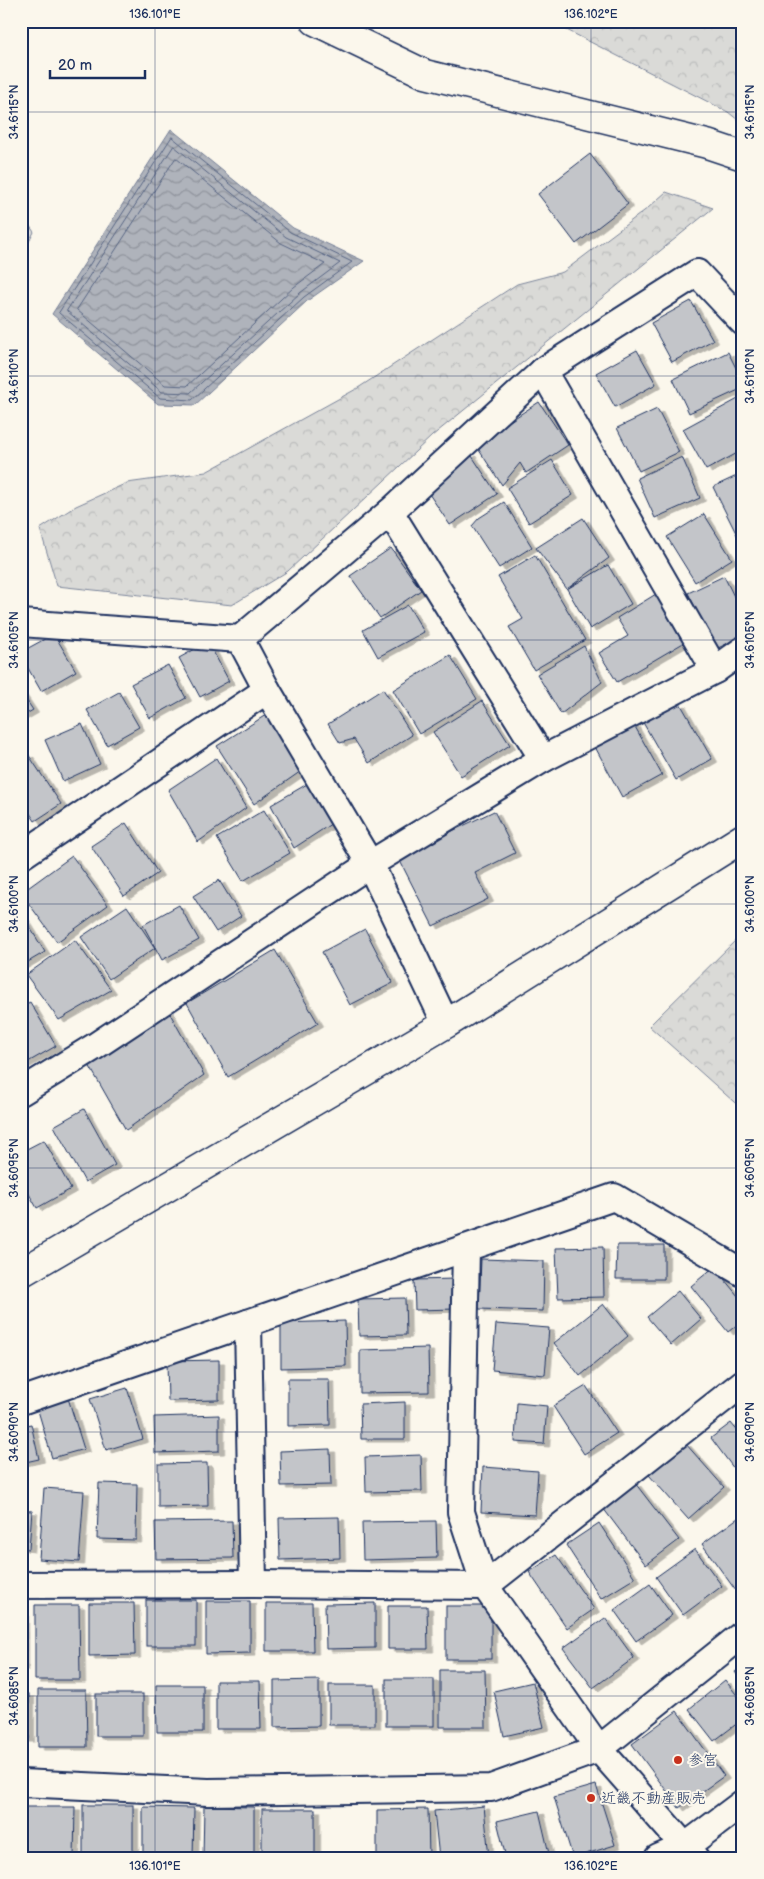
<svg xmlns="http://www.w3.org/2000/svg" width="764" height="1879" viewBox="0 0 764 1879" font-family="'Balsamiq Sans','Klee One',sans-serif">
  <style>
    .forest { fill: url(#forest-crowns); stroke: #7a849a }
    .water { fill: url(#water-waves); stroke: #747e96 }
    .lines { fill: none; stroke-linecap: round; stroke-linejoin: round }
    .shore { stroke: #566483; stroke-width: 1 }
    .building { fill: #c3c5c9; stroke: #1b2f5e; filter: url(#shadow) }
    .minor-casing { stroke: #1b2f5e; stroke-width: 30 }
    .tertiary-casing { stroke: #1b2f5e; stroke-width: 31 }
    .minor { stroke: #fbf7ec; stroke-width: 26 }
    .tertiary { stroke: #fbf7ec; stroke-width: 28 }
    .ticks { fill: none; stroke: #1b2f5e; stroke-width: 1; stroke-opacity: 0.45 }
    .poi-dot { fill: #c8321e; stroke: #fbf7ec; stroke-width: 2 }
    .labels { text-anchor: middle; stroke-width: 4; stroke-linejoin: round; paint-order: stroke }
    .poi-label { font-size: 15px; fill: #1b2f5e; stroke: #fbf7ec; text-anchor: start }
    .neatline { fill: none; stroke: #1b2f5e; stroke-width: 2 }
    .ticks-label { font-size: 12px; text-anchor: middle; fill: #1b2f5e }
  </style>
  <defs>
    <pattern id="forest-crowns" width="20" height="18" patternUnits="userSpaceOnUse" patternTransform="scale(1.25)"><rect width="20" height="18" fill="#dadad7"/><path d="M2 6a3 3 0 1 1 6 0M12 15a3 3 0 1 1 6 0" fill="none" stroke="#babbbb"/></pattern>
    <pattern id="water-waves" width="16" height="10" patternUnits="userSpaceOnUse" patternTransform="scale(1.25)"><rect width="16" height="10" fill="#afb3bb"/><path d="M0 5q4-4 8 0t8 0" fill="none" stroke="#8e929b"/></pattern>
    <filter id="shadow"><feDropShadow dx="5.5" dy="3" stdDeviation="0" flood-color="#0004"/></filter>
  </defs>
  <rect width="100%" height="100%" fill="#fbf7ec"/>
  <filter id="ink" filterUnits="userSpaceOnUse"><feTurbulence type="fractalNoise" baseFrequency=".02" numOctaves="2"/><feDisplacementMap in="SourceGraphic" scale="10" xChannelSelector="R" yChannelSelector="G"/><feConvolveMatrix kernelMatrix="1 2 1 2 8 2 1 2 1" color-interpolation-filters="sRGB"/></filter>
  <g filter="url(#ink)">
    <g class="forest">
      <polygon points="549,21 743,21 743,124 728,112"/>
      <polygon points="666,192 713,208 432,436 288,571 232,605 57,586 40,529 76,506 127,483 206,472 358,388 517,284 563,272 648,208"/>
      <polygon points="21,214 34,232 21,257"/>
      <polygon points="743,933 743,1110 649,1026"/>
    </g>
    <polygon class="water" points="171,129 293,228 364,261 307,301 195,405 158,404 52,314"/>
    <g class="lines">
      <g class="shore">
        <polygon points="172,137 290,232 352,262 304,297 192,400 160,398 59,313"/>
        <polygon points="174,146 286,237 340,263 300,293 190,393 162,392 67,311"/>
        <polygon points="176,158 281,243 325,264 294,287 187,386 165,385 77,310"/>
      </g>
    </g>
    <g class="building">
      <polygon points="590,154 628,204 576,244 538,194"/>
      <polygon points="691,301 713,340 672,362 651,323"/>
      <polygon points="637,350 656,384 615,407 596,373"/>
      <polygon points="728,352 743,382 743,388 689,413 673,379"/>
      <polygon points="738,399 743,407 743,450 706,470 683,429"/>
      <polygon points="539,402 568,445 526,473 520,463 502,485 475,444"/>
      <polygon points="657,409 679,452 639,471 617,428"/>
      <polygon points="470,453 497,494 450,525 427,491"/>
      <polygon points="682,457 700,498 655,518 637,478"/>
      <polygon points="552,460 573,495 529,523 507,488"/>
      <polygon points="743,473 743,547 713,487"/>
      <polygon points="504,502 532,547 499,568 472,526 479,518"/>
      <polygon points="704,514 732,559 695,582 667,537"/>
      <polygon points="583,518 609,558 567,589 536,548"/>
      <polygon points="391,548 421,590 380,618 350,576"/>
      <polygon points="535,555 585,640 534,670 509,627 523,619 498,577"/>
      <polygon points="608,565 631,604 590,629 567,589"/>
      <polygon points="743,568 743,581 737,570"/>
      <polygon points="724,576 743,615 743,636 716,649 688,593"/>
      <polygon points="656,594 685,642 617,682 599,653 628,636 617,618"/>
      <polygon points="408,605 424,632 378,657 363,630"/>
      <polygon points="54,634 76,671 41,691 21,656 21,652"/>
      <polygon points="208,642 229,681 200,697 179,658"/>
      <polygon points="584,646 602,682 561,714 537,674"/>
      <polygon points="450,655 477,699 419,734 393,690"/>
      <polygon points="168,665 186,698 150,718 131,684"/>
      <polygon points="383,689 412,735 369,763 354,739 340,743 328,724"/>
      <polygon points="21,692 33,710 21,717"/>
      <polygon points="119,692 139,727 107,745 87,710"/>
      <polygon points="482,701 510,745 461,776 433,732"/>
      <polygon points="680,703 712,759 676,780 641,719"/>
      <polygon points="269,713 304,769 254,804 217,746"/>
      <polygon points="633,723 662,775 622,797 594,745"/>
      <polygon points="82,724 100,764 63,781 45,740"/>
      <polygon points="28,754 61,804 35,821 21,800 21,758"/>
      <polygon points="216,758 246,808 198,842 168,790"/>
      <polygon points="314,780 337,820 294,848 271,805"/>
      <polygon points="264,810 290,853 243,881 217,838"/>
      <polygon points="494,811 515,853 475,873 488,899 433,926 398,857"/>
      <polygon points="126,823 158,873 124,896 91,846"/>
      <polygon points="72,856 108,905 57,942 21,893"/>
      <polygon points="219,880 241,916 216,932 193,896"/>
      <polygon points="179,905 199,940 162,960 143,925"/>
      <polygon points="127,906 155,948 109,979 81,937"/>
      <polygon points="21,913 45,952 21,966"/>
      <polygon points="365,929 393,983 350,1005 322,952"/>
      <polygon points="75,940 111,990 59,1020 26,975"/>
      <polygon points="275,950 318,1023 228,1077 187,1003"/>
      <polygon points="30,1002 56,1046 21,1066 21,1007"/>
      <polygon points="168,1010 204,1075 126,1130 85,1058"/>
      <polygon points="84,1109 115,1165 85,1182 54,1126"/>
      <polygon points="44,1140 71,1189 37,1208 21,1180 21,1152"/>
      <polygon points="617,1245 664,1245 664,1279 616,1279"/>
      <polygon points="603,1247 604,1297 558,1298 556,1248"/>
      <polygon points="481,1259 544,1261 543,1311 479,1309"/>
      <polygon points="714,1267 743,1302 743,1320 728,1332 691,1286"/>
      <polygon points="455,1279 456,1309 415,1310 414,1280"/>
      <polygon points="678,1291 701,1319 671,1345 647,1317"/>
      <polygon points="405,1298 406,1335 359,1336 358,1299"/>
      <polygon points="603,1304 628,1336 580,1376 554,1343"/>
      <polygon points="345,1321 346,1366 281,1368 281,1323"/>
      <polygon points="496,1324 549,1328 545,1375 492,1370"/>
      <polygon points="428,1348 429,1392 360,1393 360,1350"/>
      <polygon points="219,1360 219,1400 168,1401 167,1361"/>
      <polygon points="288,1379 329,1379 330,1425 288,1426"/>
      <polygon points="586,1386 617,1433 584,1454 553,1406"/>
      <polygon points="127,1388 143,1439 106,1450 90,1399"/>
      <polygon points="68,1398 84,1449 52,1458 37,1407"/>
      <polygon points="405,1402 405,1439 361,1439 360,1404"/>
      <polygon points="517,1403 547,1406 544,1444 515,1442"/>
      <polygon points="219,1415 219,1451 155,1453 154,1417"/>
      <polygon points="731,1423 743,1438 743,1481 711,1438"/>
      <polygon points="31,1424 39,1459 21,1463 21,1426"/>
      <polygon points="685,1443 724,1487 688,1519 649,1475"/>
      <polygon points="330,1449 331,1485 281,1486 280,1451"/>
      <polygon points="421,1455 422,1491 366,1492 365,1457"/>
      <polygon points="207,1463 208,1506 158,1507 158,1464"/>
      <polygon points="483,1467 538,1471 535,1515 481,1512"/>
      <polygon points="99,1483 137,1484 136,1540 97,1539"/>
      <polygon points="635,1483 679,1540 646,1565 603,1508"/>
      <polygon points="44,1488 84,1491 79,1562 39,1559"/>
      <polygon points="21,1510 32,1511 29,1549 21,1548"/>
      <polygon points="742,1515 743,1586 736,1591 702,1544"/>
      <polygon points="339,1517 340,1558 280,1560 279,1518"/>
      <polygon points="232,1521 233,1558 156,1559 155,1522"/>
      <polygon points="436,1521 437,1558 363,1560 362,1522"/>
      <polygon points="599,1523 635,1578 601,1599 566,1545"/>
      <polygon points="695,1549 722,1586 683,1615 656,1577"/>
      <polygon points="556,1555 594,1609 567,1628 529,1572"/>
      <polygon points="650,1584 672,1615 636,1641 614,1610"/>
      <rect x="146" y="1600" width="50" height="46"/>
      <polygon points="206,1601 250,1601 250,1653 206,1654"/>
      <polygon points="89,1603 134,1603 135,1655 89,1656"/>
      <polygon points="266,1603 312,1603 313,1651 266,1651"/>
      <polygon points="375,1603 375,1648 326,1649 325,1604"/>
      <rect x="21" y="1604" width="2" height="63"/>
      <polygon points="35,1605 79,1605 80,1680 35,1680"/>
      <polygon points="388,1606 427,1606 428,1649 388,1649"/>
      <rect x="446" y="1606" width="45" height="53"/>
      <polygon points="605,1618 634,1658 593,1688 563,1648"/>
      <polygon points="743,1666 743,1683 735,1672"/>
      <polygon points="440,1670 485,1670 486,1727 440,1727"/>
      <rect x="386" y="1679" width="48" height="47"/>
      <polygon points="319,1680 319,1726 274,1727 274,1681"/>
      <polygon points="725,1680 743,1703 743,1719 714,1741 689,1709"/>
      <polygon points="216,1681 260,1681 261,1729 216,1729"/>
      <polygon points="533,1682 544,1727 504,1736 494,1691"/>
      <polygon points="156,1685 203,1685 203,1732 157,1732"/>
      <rect x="329" y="1685" width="46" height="40"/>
      <polygon points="38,1690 86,1690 87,1747 38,1747"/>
      <rect x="21" y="1694" width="8" height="45"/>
      <rect x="96" y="1694" width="47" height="42"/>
      <polygon points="677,1711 724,1776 679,1808 632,1744"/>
      <polygon points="596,1785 615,1845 573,1858 554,1797"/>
      <rect x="83" y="1805" width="50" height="53"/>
      <polygon points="204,1806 254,1807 254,1858 203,1858"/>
      <polygon points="484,1806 489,1858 439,1858 434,1811"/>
      <polygon points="23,1807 75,1807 74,1858 23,1858"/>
      <polygon points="143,1807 194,1808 193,1858 143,1858"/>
      <rect x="262" y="1809" width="53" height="49"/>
      <polygon points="428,1809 429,1858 377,1858 377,1810"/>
      <polygon points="539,1811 550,1858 506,1858 497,1821"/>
    </g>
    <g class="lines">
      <g class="minor-casing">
        <g id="minor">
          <polyline points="543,371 715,670"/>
          <polyline points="390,512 543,759"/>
          <polyline points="21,623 240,639 390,512 543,371 697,273 743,322"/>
          <polyline points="240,639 267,690 370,864 446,1024"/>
          <polyline points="21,856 267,690"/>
          <polyline points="21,1092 94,1047 370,864 543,759 715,670 743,650"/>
          <polyline points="466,1248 461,1512 485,1586 599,1749 695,1858"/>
          <polyline points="248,1323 253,1584"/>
          <polyline points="21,1401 614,1197 743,1273"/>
          <polyline points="21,1585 253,1584 485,1586 743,1383"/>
          <polyline points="21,1783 208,1792 491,1788 599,1749 743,1634"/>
          <polyline points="658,1858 686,1846 743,1803"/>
        </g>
      </g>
      <g class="tertiary-casing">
        <g id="tertiary">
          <polyline points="315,21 425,74 707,144 743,156"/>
          <polyline points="21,1273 446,1024 743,838"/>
        </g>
      </g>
      <use href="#minor" class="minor"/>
      <use href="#tertiary" class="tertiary"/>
    </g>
  </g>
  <path class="ticks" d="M155 21V1858M591 21V1858M21 112H743M21 376H743M21 640H743M21 904H743M21 1168H743M21 1432H743M21 1696H743"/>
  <g class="poi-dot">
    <circle cx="678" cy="1760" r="5"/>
    <circle cx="591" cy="1798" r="5"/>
  </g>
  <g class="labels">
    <g class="poi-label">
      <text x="688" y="1765">参宮</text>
      <text x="601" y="1803">近畿不動産販売</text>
    </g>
  </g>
  <rect width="764" height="1879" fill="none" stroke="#fbf7ec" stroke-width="55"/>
  <path d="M50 70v8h95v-8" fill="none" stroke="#1b2f5e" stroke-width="2.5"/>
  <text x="58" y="70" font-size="15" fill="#1b2f5e" stroke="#fbf7ec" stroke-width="4" paint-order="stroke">20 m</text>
  <rect x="28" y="28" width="708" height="1824" class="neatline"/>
  <g class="ticks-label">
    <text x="155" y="18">136.101°E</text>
    <text x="591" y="18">136.102°E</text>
    <text transform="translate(14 112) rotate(-90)" y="4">34.6115°N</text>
    <text transform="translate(750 112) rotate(-90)" y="4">34.6115°N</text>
    <text transform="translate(14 376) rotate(-90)" y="4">34.6110°N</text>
    <text transform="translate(750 376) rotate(-90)" y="4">34.6110°N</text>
    <text transform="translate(14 640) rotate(-90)" y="4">34.6105°N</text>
    <text transform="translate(750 640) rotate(-90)" y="4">34.6105°N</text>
    <text transform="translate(14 904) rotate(-90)" y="4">34.6100°N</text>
    <text transform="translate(750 904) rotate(-90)" y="4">34.6100°N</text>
    <text transform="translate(14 1168) rotate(-90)" y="4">34.6095°N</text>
    <text transform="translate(750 1168) rotate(-90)" y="4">34.6095°N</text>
    <text transform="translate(14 1432) rotate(-90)" y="4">34.6090°N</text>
    <text transform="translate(750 1432) rotate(-90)" y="4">34.6090°N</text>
    <text transform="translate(14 1696) rotate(-90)" y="4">34.6085°N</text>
    <text transform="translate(750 1696) rotate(-90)" y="4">34.6085°N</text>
    <text x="155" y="1870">136.101°E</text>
    <text x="591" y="1870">136.102°E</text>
  </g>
</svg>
